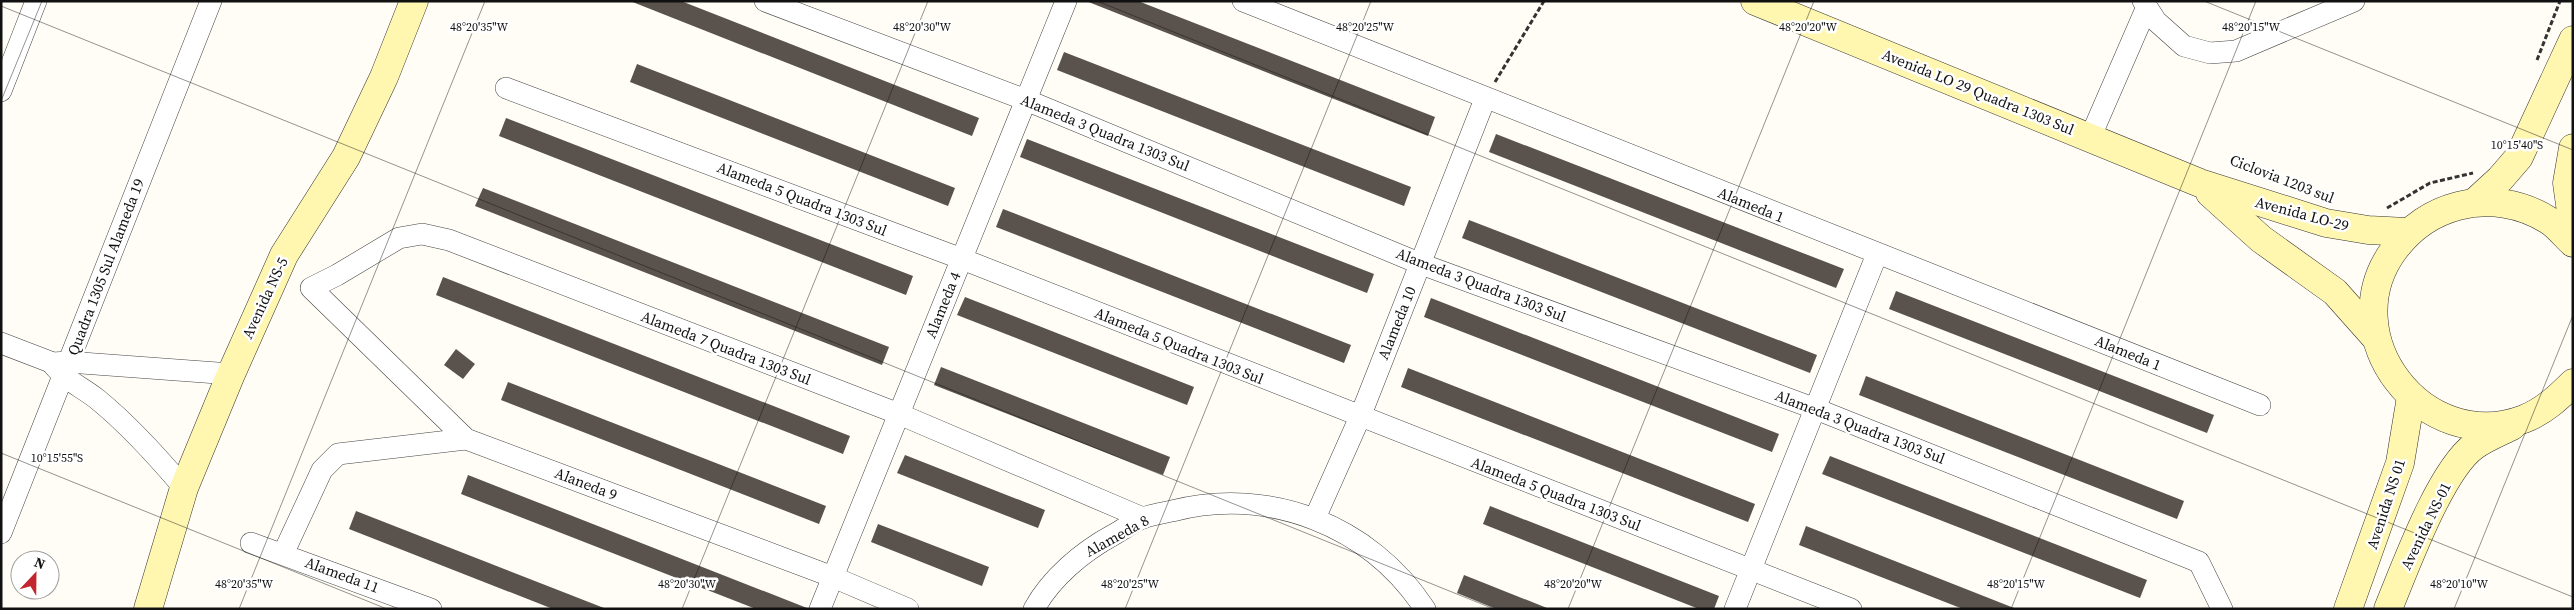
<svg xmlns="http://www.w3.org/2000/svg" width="2574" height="610" viewBox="0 0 2574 610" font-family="'Source Serif 4',serif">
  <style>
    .building { fill: #5a524d }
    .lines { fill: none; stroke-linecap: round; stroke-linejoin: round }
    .street-casing { stroke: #444; stroke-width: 22 }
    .secondary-casing { stroke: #333; stroke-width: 29 }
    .path { stroke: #333; stroke-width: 3; stroke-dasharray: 5 2.5; stroke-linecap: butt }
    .street { stroke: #fff; stroke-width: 21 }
    .secondary { stroke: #fff6b0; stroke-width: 28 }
    .ticks { fill: none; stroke: #111; stroke-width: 1; stroke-opacity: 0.45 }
    .labels { text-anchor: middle; stroke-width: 5; stroke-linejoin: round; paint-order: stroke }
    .street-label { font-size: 15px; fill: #111; stroke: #fff }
    .ticks-label { font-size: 12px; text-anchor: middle; fill: #111; stroke: #fff; stroke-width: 5; stroke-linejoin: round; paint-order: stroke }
  </style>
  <rect width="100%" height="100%" fill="#fffdf5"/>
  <g class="building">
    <polygon points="630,1 681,1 979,118 972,136"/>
    <polygon points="1086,1 1138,1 1435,117 1428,136"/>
    <polygon points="1064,52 1411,187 1404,206 1057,70"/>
    <polygon points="637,64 955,188 948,206 630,82"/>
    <polygon points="506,118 913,276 906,295 499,136"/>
    <polygon points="1496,134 1844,269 1836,288 1489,152"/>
    <polygon points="1027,139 1374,274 1367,293 1020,157"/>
    <polygon points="483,188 889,347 882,365 475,206"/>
    <polygon points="1003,209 1351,345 1344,363 996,227"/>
    <polygon points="1469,220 1817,355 1810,373 1462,238"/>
    <polygon points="443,277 850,436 843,454 436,295"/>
    <polygon points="1896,291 2214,415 2207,433 1889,309"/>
    <polygon points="965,297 1194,387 1187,405 957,315"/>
    <polygon points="1431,298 1779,434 1772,452 1424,317"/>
    <polygon points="456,349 475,364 463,379 444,365"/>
    <polygon points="941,367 1170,457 1163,475 934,385"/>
    <polygon points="1408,368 1755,504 1748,522 1401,387"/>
    <polygon points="1866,376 2184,501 2177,519 1859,395"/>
    <polygon points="508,382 826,506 819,524 501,400"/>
    <polygon points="905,455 1045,510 1038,528 897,473"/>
    <polygon points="1830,456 2147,580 2140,598 1822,474"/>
    <polygon points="468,475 807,608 807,609 756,609 461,494"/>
    <polygon points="1490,506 1719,596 1714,609 1699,609 1483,524"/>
    <polygon points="356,511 604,608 604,609 553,609 349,529"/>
    <polygon points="878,524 989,567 982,586 871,542"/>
    <polygon points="1806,526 2014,608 2014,609 1963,609 1799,545"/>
    <polygon points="1464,575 1547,608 1547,609 1496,609 1457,593"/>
  </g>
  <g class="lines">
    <g class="street-casing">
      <g id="street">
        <polyline points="765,1 1026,100 1421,264 1816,409 2199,562 2222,609"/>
        <polyline points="1243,1 2260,405"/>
        <polyline points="2143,1 2156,21 2184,46 2210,53 2236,51 2354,1"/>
        <polyline points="506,88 962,259 1851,609"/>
        <polyline points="1,91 36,1"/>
        <polyline points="2090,138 2146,9"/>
        <polyline points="1,343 53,363 68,362 231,374"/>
        <path d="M54 366C66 381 82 387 97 399 129 425 157 456 184 488"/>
        <polyline points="1315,518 1360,417 1485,99"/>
        <polyline points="1,533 211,1"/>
        <polyline points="251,543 431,609"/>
        <polyline points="283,554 322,470 338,454 466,439"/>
        <polyline points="820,609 1066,1"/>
        <polyline points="908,609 833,577 466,439 311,288 337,275 399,238 422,234 449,240 899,414 1143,518"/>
        <path d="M1034 609C1051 578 1082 552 1113 535 1122 530 1132 523 1142 518 1151 515 1162 513 1172 511 1269 486 1370 525 1425 609"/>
        <polyline points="1735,609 1877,254"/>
      </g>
    </g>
    <g class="secondary-casing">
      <g id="secondary">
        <polyline points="1755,1 2200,183 2326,223 2368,230 2407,232"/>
        <polyline points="2573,148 2567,183 2573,226"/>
        <polyline points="2210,193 2261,239 2335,292 2375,337"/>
        <polyline points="2476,201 2500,179 2519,157 2573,40"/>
        <path d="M2573 243C2565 236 2557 225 2548 220 2521 203 2488 198 2458 206 2431 213 2411 227 2394 250 2331 336 2424 457 2524 419 2544 411 2558 398 2573 383"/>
        <polyline points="148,609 184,488 231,374 284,255 346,157 384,77 414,1"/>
        <polyline points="2348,609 2400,463 2411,397"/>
        <path d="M2388 609C2405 568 2440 471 2474 446 2485 438 2500 432 2512 426"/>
      </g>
    </g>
    <g class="path">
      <polyline points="2537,60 2560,1"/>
      <polyline points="1495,82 1544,1"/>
      <polyline points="2387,208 2430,183 2473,173"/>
    </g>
    <use href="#street" class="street"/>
    <use href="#secondary" class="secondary"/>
  </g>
  <path class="ticks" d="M1097 1 2573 597M2204 1 2573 150M1 6 1494 609M1 101 42 1M1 453 387 609M239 609 485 1M682 609 928 1M1125 609 1371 1M1568 609 1814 1M2011 609 2256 1M2454 609 2573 315"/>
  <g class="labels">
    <g class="street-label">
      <text transform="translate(1978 92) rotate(22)" y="5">Avenida LO 29 Quadra 1303 Sul</text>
      <text transform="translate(1105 133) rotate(22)" y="5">Alameda 3 Quadra 1303 Sul</text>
      <text transform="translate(2282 179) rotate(21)" y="5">Ciclovia 1203 sul</text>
      <text transform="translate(802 199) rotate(21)" y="5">Alameda 5 Quadra 1303 Sul</text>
      <text transform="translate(1751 205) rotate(22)" y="5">Alameda 1</text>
      <text transform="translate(2302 214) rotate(15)" y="5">Avenida LO-29</text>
      <text transform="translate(106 267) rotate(-69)" y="5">Quadra 1305 Sul Alameda 19</text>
      <text transform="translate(1481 285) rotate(21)" y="5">Alameda 3 Quadra 1303 Sul</text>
      <text transform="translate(265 298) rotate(-65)" y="5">Avenida NS-5</text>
      <text transform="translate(943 305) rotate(-68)" y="5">Alameda 4</text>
      <text transform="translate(1397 323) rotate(-68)" y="5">Alameda 10</text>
      <text transform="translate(1179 346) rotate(22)" y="5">Alameda 5 Quadra 1303 Sul</text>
      <text transform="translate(726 348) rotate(21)" y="5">Alameda 7 Quadra 1303 Sul</text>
      <text transform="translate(2128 353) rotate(22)" y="5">Alameda 1</text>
      <text transform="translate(1860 427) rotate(21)" y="5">Alameda 3 Quadra 1303 Sul</text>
      <text transform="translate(586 484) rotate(21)" y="5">Alaneda 9</text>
      <text transform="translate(1556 494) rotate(21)" y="5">Alameda 5 Quadra 1303 Sul</text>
      <text transform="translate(2386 504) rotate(-72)" y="5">Avenida NS 01</text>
      <text transform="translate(2426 526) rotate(-64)" y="5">Avenida NS-01</text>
      <text transform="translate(1117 536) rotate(-29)" y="5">Alameda 8</text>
      <text transform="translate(342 575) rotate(20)" y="5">Alameda 11</text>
    </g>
  </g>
  <g class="ticks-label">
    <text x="479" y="31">48°20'35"W</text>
    <text x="922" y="31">48°20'30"W</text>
    <text x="1365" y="31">48°20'25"W</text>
    <text x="1808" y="31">48°20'20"W</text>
    <text x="2251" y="31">48°20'15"W</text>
    <text x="2517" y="149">10°15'40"S</text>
    <text x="57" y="462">10°15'55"S</text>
    <text x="244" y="588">48°20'35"W</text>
    <text x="687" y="588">48°20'30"W</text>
    <text x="1130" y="588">48°20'25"W</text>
    <text x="1573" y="588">48°20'20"W</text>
    <text x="2016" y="588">48°20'15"W</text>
    <text x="2459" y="588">48°20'10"W</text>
  </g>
  <rect width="2574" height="610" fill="none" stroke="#111111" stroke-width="5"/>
  <g transform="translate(35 575) rotate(22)"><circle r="24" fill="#ffffff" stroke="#a0a0a0"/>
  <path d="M0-4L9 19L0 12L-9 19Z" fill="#c4262e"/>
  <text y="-8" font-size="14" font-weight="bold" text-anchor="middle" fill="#111111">N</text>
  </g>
</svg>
